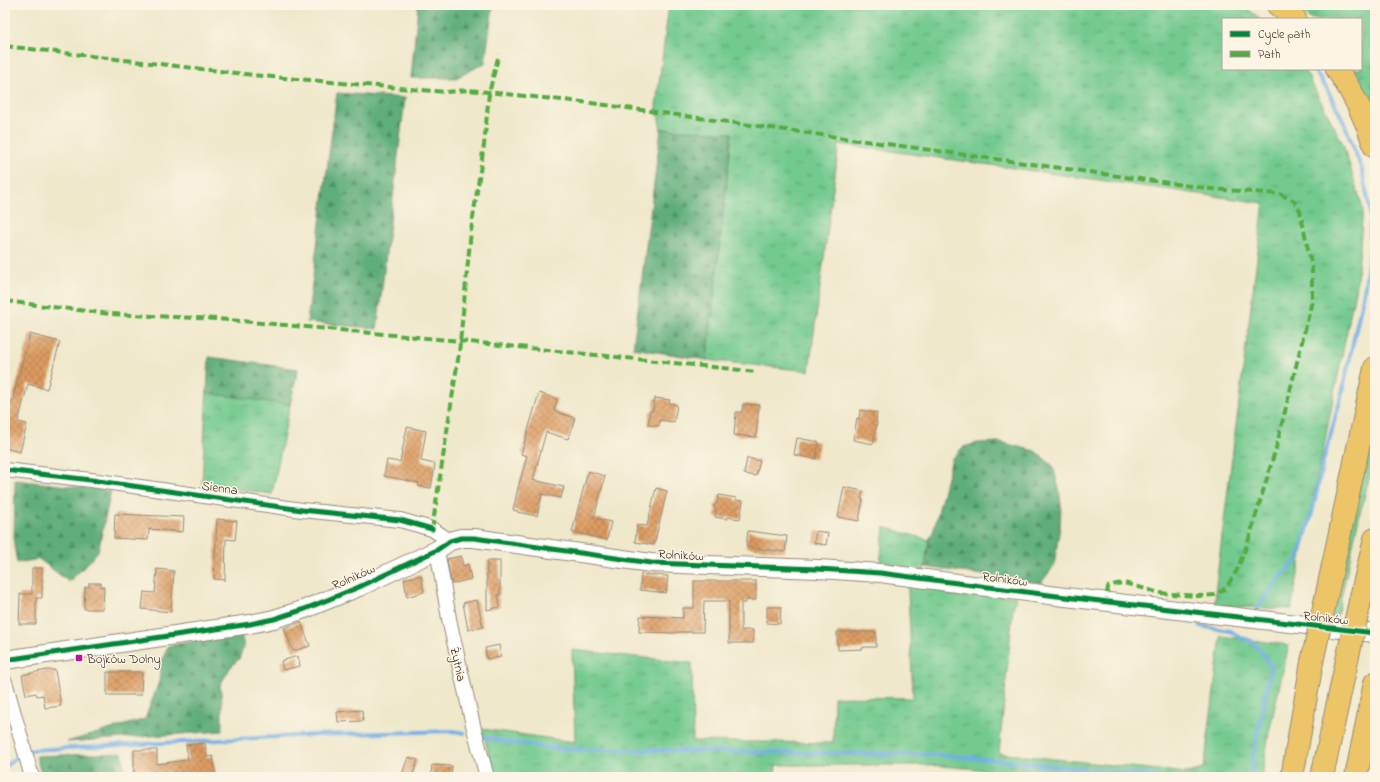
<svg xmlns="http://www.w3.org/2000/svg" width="1380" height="782" viewBox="0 0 1380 782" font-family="'Indie Flower',sans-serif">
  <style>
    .grass { fill: url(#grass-tufts); stroke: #577a56 }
    .forest { fill: url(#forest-firs); stroke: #4c6c4c }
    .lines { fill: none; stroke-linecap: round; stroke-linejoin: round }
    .stream { stroke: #73afe5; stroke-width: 4 }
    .building { fill: url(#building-cross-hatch) }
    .minor-casing { stroke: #958974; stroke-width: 16 }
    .tertiary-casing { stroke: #958974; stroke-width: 20 }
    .motorway-casing { stroke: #958974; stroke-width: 24 }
    .minor { stroke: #fff; stroke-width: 14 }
    .tertiary { stroke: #fff; stroke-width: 18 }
    .motorway { stroke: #ecc569; stroke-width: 22 }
    .motorway-bridge-casing { stroke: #958974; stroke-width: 24; stroke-linecap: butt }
    .motorway-bridge { stroke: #ecc569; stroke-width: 22 }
    .quiet { stroke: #55ab43; stroke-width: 4; stroke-dasharray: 8 4; stroke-linecap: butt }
    .cycleway-casing { stroke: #fcf5e5; stroke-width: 8 }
    .cycleway { stroke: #00873e; stroke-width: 5 }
    .poi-dot { fill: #b5179e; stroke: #fcf5e5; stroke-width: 1.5 }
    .labels { text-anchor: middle; stroke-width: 3; stroke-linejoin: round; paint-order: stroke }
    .street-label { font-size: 13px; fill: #3b2a1e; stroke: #fcf5e5 }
    .poi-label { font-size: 13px; fill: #3b2a1e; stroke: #fcf5e5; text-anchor: start }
  </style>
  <defs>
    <pattern id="grass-tufts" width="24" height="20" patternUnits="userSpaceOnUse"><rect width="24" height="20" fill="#73ca8f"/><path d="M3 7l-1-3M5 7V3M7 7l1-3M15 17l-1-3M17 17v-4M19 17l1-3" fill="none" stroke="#60a474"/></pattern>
    <pattern id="forest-firs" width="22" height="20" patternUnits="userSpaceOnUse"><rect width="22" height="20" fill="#5eae7a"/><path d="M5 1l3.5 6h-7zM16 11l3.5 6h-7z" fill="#4f8e63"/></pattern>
    <pattern id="building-cross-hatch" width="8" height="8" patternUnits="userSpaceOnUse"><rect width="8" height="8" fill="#dd9b60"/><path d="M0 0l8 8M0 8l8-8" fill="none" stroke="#b47f4f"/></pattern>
  </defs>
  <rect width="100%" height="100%" fill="#fcf5e5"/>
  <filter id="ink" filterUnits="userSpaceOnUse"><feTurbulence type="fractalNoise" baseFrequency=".025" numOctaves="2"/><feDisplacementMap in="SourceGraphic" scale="8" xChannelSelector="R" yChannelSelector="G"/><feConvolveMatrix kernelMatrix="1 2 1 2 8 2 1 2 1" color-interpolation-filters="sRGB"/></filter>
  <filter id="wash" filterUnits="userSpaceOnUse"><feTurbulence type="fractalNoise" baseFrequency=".012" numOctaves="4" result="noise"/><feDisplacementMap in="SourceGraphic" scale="16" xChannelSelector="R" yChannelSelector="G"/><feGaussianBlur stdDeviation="0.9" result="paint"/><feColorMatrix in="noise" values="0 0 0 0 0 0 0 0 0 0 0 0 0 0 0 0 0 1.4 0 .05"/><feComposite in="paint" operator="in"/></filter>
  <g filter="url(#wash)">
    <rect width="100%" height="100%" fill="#efe8cb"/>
    <g class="grass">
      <polygon points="669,5 1241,5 1256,15 1260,19 1223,19 1223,69 1303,69 1307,74 1343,144 1363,209 1357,281 1291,609 1215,606 1216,585 1264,203 839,144 809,371 707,360 732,133 661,129 656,106"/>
      <polygon points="1295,5 1375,5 1375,115 1356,75 1351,69 1361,69 1361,19 1310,19"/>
      <polygon points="207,387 290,405 272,494 202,484"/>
      <polygon points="1375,415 1375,456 1359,517 1337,617 1330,617"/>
      <polygon points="884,527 929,540 922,583 1016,597 1013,609 999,753 1187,773 1204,769 1221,636 1289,645 1269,732 1262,777 1069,777 930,765 776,765 775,777 495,777 482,729 575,742 572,650 692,663 693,741 833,743 834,697 913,698 907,569 880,565"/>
    </g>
    <g class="forest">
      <polygon points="418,5 493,5 485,63 456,78 411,78"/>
      <polygon points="337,93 405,98 377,329 307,322"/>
      <polygon points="661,129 732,133 707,360 633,348"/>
      <polygon points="209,357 298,369 290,405 207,393"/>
      <polygon points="1000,442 1035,451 1053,466 1059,489 1061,504 1060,526 1054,566 1041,583 925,567 929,540 933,532 952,458 963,447 978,443"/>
      <polygon points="15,480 111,491 98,551 88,563 69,582 39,559 17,563 14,545"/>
      <polygon points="230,634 241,635 244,646 239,659 230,668 220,685 222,702 222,731 67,742 145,719 159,682 161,663 168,646"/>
      <polygon points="122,753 126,777 42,777 36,756"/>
    </g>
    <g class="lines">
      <g class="stream">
        <polyline points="1257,609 1280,577 1299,558 1313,509 1323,462 1342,393 1364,292 1370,249 1370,209 1362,170 1344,122 1327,89 1313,69"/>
        <polyline points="1200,626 1230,631 1242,638 1252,641 1271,665 1252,762 1250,777"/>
        <polyline points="480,736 506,742 560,749 943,755 1164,777"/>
        <polyline points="5,767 19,755 32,750 313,735 454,731 464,733"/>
      </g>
    </g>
    <g id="blocks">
      <g class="building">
        <polygon points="30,334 60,342 47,389 28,384 18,422 27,424 20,452 5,448 5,427"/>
        <polygon points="539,393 557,399 554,411 575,418 568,439 546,432 533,480 564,487 561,498 542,494 537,516 517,512 518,511 513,510 518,488 527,456 521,454"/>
        <polygon points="655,398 670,400 669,403 677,405 674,422 660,420 659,426 648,425 650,411 653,411"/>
        <polygon points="743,404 759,405 756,437 734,435 736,412 742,412"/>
        <polygon points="860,410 877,413 876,422 877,422 873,444 853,440 857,418 859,419"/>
        <polygon points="407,427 426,431 421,461 435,464 431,488 418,486 419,483 384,476 387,460 400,462"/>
        <polygon points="797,438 819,442 816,459 794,455"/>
        <polygon points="747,458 760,461 756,476 744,474"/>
        <polygon points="588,471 605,476 594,518 611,522 607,540 572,532"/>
        <polygon points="844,487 863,491 861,499 863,499 859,521 838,517"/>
        <polygon points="656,488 667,491 654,545 635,542 637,525 647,526"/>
        <polygon points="719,495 736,498 736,500 743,501 740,519 727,517 727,519 715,517 716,510 714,506 717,503"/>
        <polygon points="115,514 184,517 183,532 149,529 148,540 114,538"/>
        <polygon points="217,519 237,521 235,540 226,539 225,580 214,579"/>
        <polygon points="748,531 787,536 785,552 746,547"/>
        <polygon points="816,531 828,533 826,545 814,543"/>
        <polygon points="461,556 463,566 468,564 471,579 452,584 447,559"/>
        <polygon points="487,561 500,561 500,595 498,595 500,607 487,610"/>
        <polygon points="32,568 42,568 42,598 36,598 36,624 19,624 20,594 32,594"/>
        <polygon points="157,569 174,571 171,612 142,609 144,592 155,593"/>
        <polygon points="641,574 668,576 666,593 640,590"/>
        <polygon points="421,575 424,592 407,597 404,579"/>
        <polygon points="694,581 756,581 756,600 746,600 746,603 741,603 741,630 753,630 753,643 729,643 729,601 704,601 703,632 678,632 674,633 639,632 640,616 683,618 683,608 694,608"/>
        <polygon points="89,583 101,583 101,587 104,587 103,609 84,609 85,587 89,587"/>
        <polygon points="477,600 483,627 468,630 463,603"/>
        <polygon points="767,607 781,607 780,624 767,623"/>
        <polygon points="301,622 310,646 293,651 284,628"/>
        <polygon points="837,632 876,632 876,647 863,647 863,649 838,650"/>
        <polygon points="499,645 501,657 487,659 485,648"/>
        <polygon points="298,656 300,666 283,670 281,661"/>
        <polygon points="47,670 55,670 61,706 45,708 43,695 37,696 36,693 26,695 22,675"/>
        <polygon points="107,672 142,672 141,695 107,695"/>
        <polygon points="362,710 363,721 338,722 337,712"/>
        <polygon points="205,743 207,757 213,756 216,777 134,777 134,750 157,750 157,764 188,760 186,745"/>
        <polygon points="408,757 418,760 415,768 412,777 401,777"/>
        <polygon points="432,765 452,766 451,777 431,777"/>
      </g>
    </g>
  </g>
  <g filter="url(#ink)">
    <use href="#blocks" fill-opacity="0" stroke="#958974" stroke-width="1"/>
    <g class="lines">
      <g class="minor-casing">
        <g id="minor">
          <polyline points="5,470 91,480 302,510 400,520 432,529 450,541"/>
          <polyline points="437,550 450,624 473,725 487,777"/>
          <polyline points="5,682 32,777"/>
        </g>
      </g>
      <g class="tertiary-casing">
        <polyline id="tertiary" points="5,660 250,624 274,619 305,609 359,587 437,550 450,541 461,538 474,538 651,563 818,569 880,573 1057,596 1375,633"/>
      </g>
      <g class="motorway-casing">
        <g id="motorway">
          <polyline points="1278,5 1295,19"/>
          <path d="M1337 69C1354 94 1366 118 1375 147"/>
          <polyline points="1326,598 1375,368"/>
          <polyline points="1360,601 1375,539"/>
          <polyline points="1292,777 1312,662"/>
          <polyline points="1322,777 1346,665"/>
          <polyline points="1356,777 1375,683"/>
        </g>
      </g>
      <use href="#minor" class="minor"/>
      <use href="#tertiary" class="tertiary"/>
      <use href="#motorway" class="motorway"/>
      <g class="motorway-bridge-casing">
        <g id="motorway-bridge">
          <polyline points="1312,662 1326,598"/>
          <polyline points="1346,665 1360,601"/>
        </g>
      </g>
      <use href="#motorway-bridge" class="motorway-bridge"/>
      <g class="quiet">
        <polyline points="5,46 262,76 446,92 468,90 591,103 1212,189 1280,194 1293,200 1300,211 1312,268 1312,301 1276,448 1247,545 1237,570 1226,588 1215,595 1197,596 1160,593 1124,583 1116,584 1108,587 1106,602"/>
        <polyline points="5,301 110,314 218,319 460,341 723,368 756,372"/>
        <polyline points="432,529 459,353 471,231 484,145 489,93 499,54"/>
      </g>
      <g class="cycleway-casing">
        <g id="cycleway">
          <polyline points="5,470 91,480 302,510 400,520 432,529"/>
          <polyline points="5,660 250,624 274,619 305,609 359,587 437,550 450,541 461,538 474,538 651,563 818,569 880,573 1057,596 1375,633"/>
        </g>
      </g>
      <use href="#cycleway" class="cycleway"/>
    </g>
  </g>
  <rect class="poi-dot" x="75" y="654" width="8" height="8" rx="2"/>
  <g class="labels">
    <g class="street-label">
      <text transform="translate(220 487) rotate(8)" y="5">Sienna</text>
      <text transform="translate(681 554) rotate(3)" y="5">Rolników</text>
      <text transform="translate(353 576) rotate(-24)" y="5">Rolników</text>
      <text transform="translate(1005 578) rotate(7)" y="5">Rolników</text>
      <text transform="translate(1326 617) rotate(6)" y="5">Rolników</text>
      <text transform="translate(459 664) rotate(78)" y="5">Żytnia</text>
    </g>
    <g class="poi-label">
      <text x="87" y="663">Bojków Dolny</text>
    </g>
  </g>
  <rect width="1380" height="782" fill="none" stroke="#fcf5e5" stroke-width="20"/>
  <rect x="1222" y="18" width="140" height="52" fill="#fcf5e5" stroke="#afa495"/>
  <rect x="1230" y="31" width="20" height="6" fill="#00873e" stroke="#afa495"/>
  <text x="1258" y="38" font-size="12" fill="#3b2a1e">Cycle path</text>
  <rect x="1230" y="51" width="20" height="6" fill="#55ab43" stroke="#afa495"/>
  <text x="1258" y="58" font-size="12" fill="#3b2a1e">Path</text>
</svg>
